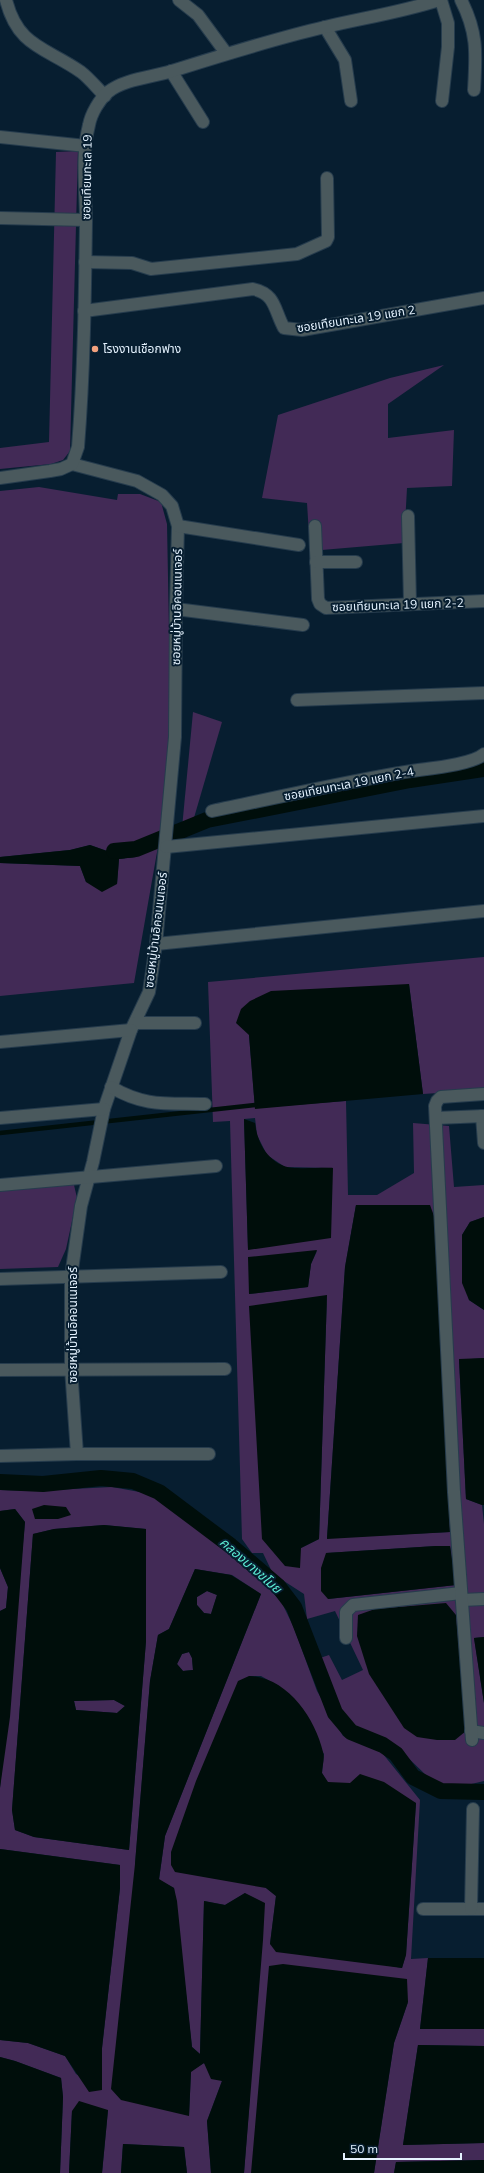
<svg xmlns="http://www.w3.org/2000/svg" width="484" height="2173" viewBox="0 0 484 2173" font-family="Mulish,'Noto Sans Thai',sans-serif">
  <style>
    .green { fill: #422a56; fill-rule: evenodd }
    .water { fill: #000e0b; fill-rule: evenodd }
    .lines { fill: none; stroke-linecap: round; stroke-linejoin: round }
    .stream { stroke: #000e0b; stroke-width: 4.5 }
    .canal { stroke: #000e0b; stroke-width: 16 }
    .minor-casing { stroke: #263c4d; stroke-width: 14 }
    .minor { stroke: #4a595d; stroke-width: 12 }
    .poi-dot { fill: #f2a17e; stroke: #071e30; stroke-width: 1.5 }
    .labels { text-anchor: middle; stroke-width: 4; stroke-linejoin: round; paint-order: stroke }
    .street-label { font-size: 12px; fill: #e4f2fe; stroke: #071e30 }
    .poi-label { font-size: 12px; fill: #e4f2fe; stroke: #071e30; text-anchor: start }
    .water-label { font-size: 13px; font-style: italic; fill: #5cecd4; stroke: #071e30 }
  </style>
  <rect width="100%" height="100%" fill="#071e30"/>
  <g class="green">
    <polygon points="78,151 70,451 63,460 51,464 0,469 0,448 49,442 56,152"/>
    <polygon points="444,365 388,404 388,438 454,430 452,486 407,488 404,543 310,551 307,503 262,498 278,415 390,378"/>
    <polygon points="39,487 117,500 118,494 140,494 161,502 167,524 171,736 166,801 134,983 0,996 0,863 80,866 86,882 117,884 119,859 136,857 136,849 107,851 90,845 70,850 0,857 0,491"/>
    <polygon points="193,712 222,722 191,828 182,828"/>
    <path d="M484 957V1090L423 1094 409 984 249 1035 255 1108 346 1101 348 1195H377L414 1173 413 1123 449 1126 454 1187 484 1185V1217L470 1222 462 1235 469 1300 484 1310V1358L459 1360 466 1499 482 1505 484 1524V1637L474 1638 484 1703V1781L463 1786H443L429 1778 399 1749 353 1727 334 1698 320 1658 329 1655 342 1680 363 1670 335 1611 307 1619 304 1594 273 1574 263 1553H252L242 1539 230 1121 213 1122 208 982ZM255 1118 257 1135 267 1155 285 1167 333 1168 248 1249 244 1119ZM356 1205H391L450 1532 327 1538 345 1267ZM317 1251 311 1264 308 1287 249 1294ZM327 1295 319 1539 301 1548ZM436 1546H450L456 1585 328 1599 326 1553Z"/>
    <polygon points="67,1183 74,1185 77,1198 66,1249 58,1267 0,1269 0,1189"/>
    <path d="M112 1487 145 1493 163 1500 257 1577 281 1601 294 1628 317 1691 343 1736 379 1749 420 1800 411 1959 428 1958 420 2029H484V2046L418 2045 403 2145 484 2143V2160L396 2162 394 2173H374L394 2043 408 2002 251 2173H244L250 2096 245 1893 225 1905 204 1901 200 2054 192 2047 174 1888 159 1880 165 1836 261 1594 232 1575 195 1569 169 1629 158 1635 150 1681 135 1864 189 2116 191 2071 204 2063 222 2081 207 2121 211 2173H187L184 2147 123 2144 121 2173H102L108 2110 72 2111 69 2173H60L63 2097 61 2078 15 2061 0 2057V2040L28 2043 65 2056 76 2074 102 2089V2048L120 1888V1865L0 1849V1788L25 1522 15 1509 0 1511V1490L33 1491ZM104 1525 146 1529V1641L129 1850 34 1837 15 1830 12 1810 33 1534 54 1529ZM249 1676H261L277 1685 324 1754 322 1773 328 1783H350L416 1803 406 1954 402 1968 270 1944 276 1896 266 1888Z"/>
    <polygon points="0,1568 8,1587 6,1608 0,1611"/>
    <polygon points="207,1591 217,1595 211,1614 204,1613 197,1605 197,1597"/>
    <polygon points="189,1652 192,1658 193,1670 183,1671 177,1664 182,1654"/>
    <polygon points="114,1700 125,1706 117,1713 76,1710 74,1701"/>
  </g>
  <g class="water">
    <polygon points="90,845 107,851 136,849 136,857 119,859 117,884 102,892 86,882 80,866 0,863 0,857 70,850"/>
    <polygon points="409,984 423,1094 255,1109 249,1035 236,1023 241,1009 250,1001 271,991"/>
    <path d="M244 1119 255 1123C257 1141 266 1159 284 1166 292 1170 323 1167 333 1168L331 1238 248 1250Z"/>
    <polygon points="356,1205 430,1205 434,1216 450,1532 327,1539 345,1267"/>
    <polygon points="484,1217 484,1310 469,1300 462,1283 462,1235 470,1222"/>
    <polygon points="317,1250 311,1264 308,1287 249,1294 248,1257"/>
    <polygon points="327,1295 319,1539 301,1548 300,1568 285,1566 262,1539 249,1306"/>
    <polygon points="484,1358 484,1505 482,1505 466,1499 459,1359"/>
    <polygon points="44,1505 66,1507 71,1515 58,1519 35,1519 32,1509"/>
    <polygon points="15,1509 25,1522 10,1717 0,1788 0,1611 6,1608 8,1587 0,1568 0,1511"/>
    <path d="M104 1525 146 1529V1641L129 1850 34 1837 15 1830 12 1810 33 1534 54 1529ZM114 1700 125 1706 117 1713 76 1710 74 1701Z"/>
    <polygon points="436,1546 450,1546 456,1585 328,1599 321,1591 321,1568 326,1553"/>
    <path d="M195 1569 231 1575 261 1594 165 1836 159 1879 174 1888 177 1901 192 2047 200 2054 204 1901 225 1905 245 1893 265 1903 263 1940 244 2173H211L207 2121 222 2081 211 2079 204 2063 191 2072 189 2116 121 2100 111 2089 135 1864 150 1681 158 1635 169 1629ZM207 1591 217 1595 211 1614 204 1613 197 1605V1597ZM189 1652 192 1658 193 1670 183 1671 177 1664 182 1654Z"/>
    <polygon points="446,1603 456,1615 466,1731 455,1740 437,1740 417,1737 404,1728 369,1674 357,1636 358,1615 375,1609"/>
    <polygon points="484,1637 484,1703 474,1638"/>
    <path d="M249 1676C287 1677 315 1718 323 1752 325 1758 322 1767 322 1773L328 1782 350 1783 360 1774 384 1782 416 1803 406 1955 402 1968 276 1952 270 1944 276 1896 266 1888 175 1872 171 1865V1852L196 1781 238 1681Z"/>
    <polygon points="0,1849 120,1865 120,1888 102,2048 102,2090 89,2092 65,2056 28,2043 0,2040"/>
    <polygon points="428,1958 484,1958 484,2029 420,2029"/>
    <polygon points="283,1964 407,1979 408,2002 394,2043 374,2173 251,2173 269,1966"/>
    <polygon points="418,2045 484,2046 484,2143 403,2145"/>
    <polygon points="0,2057 15,2061 61,2078 63,2097 60,2173 0,2173"/>
    <polygon points="79,2101 108,2110 102,2173 69,2173 72,2111"/>
    <polygon points="123,2144 184,2147 187,2173 121,2173"/>
    <polygon points="484,2160 484,2173 394,2173 396,2162"/>
  </g>
  <g class="lines">
    <polyline class="stream" points="0,1133 255,1105"/>
    <g class="canal">
      <polyline points="114,851 136,849 207,820 410,780 484,769"/>
      <polyline points="0,1482 43,1484 101,1478 133,1481 159,1492 231,1546 278,1586 294,1607 335,1713 351,1732 383,1745 396,1754 413,1777 441,1791 484,1792"/>
    </g>
    <g class="minor-casing">
      <g id="minor">
        <path d="M6 0C18 47 45 47 81 72 89 78 97 88 105 96"/>
        <polyline points="179,0 198,15 226,53"/>
        <polyline points="441,0 448,23 448,47 442,101"/>
        <path d="M461 0C478 33 476 54 474 90"/>
        <polyline points="325,27 345,60 351,101"/>
        <polyline points="171,71 203,122"/>
        <polyline points="0,137 86,146"/>
        <polyline points="0,218 86,220"/>
        <polyline points="85,262 132,263 151,269 297,254 326,241 328,237 327,178"/>
        <path d="M84 311 253 289C276 294 274 310 284 328L302 330 484 298"/>
        <polyline points="72,464 137,481 162,495 172,506 178,526 176,609 175,737 156,944 149,992 131,1030 104,1109 93,1162 81,1206 71,1277 71,1368 77,1454"/>
        <path d="M0 478 50 471 61 469 72 464 78 447C84 372 85 296 86 221 86 190 81 156 89 125 91 114 99 100 108 92 124 79 153 77 172 71 223 55 273 39 325 27 363 18 402 12 439 0"/>
        <polyline points="408,516 410,603"/>
        <polyline points="178,526 299,545"/>
        <polyline points="315,526 318,599 320,604 326,608 484,601"/>
        <polyline points="316,562 356,562"/>
        <polyline points="176,609 303,625"/>
        <polyline points="297,700 484,693"/>
        <path d="M212 811C274 798 336 784 399 773 419 769 470 766 484 754"/>
        <polyline points="166,847 484,816"/>
        <polyline points="156,944 484,911"/>
        <polyline points="135,1023 195,1023"/>
        <polyline points="0,1042 131,1030"/>
        <path d="M111 1087C145 1107 166 1103 205 1104"/>
        <polyline points="482,1116 484,1143"/>
        <polyline points="0,1118 104,1109"/>
        <polyline points="436,1118 484,1116"/>
        <polyline points="0,1185 216,1166"/>
        <polyline points="0,1279 221,1272"/>
        <polyline points="0,1370 225,1369"/>
        <polyline points="0,1456 77,1454 209,1454"/>
        <polyline points="462,1600 484,1599"/>
        <polyline points="346,1638 346,1612 353,1605 461,1593"/>
        <polyline points="471,1731 484,1733"/>
        <polyline points="472,1740 454,1492 435,1106 437,1101 441,1097 484,1094"/>
        <polyline points="423,1909 484,1909"/>
        <polyline points="471,1909 473,1809"/>
      </g>
    </g>
    <use href="#minor" class="minor"/>
  </g>
  <circle class="poi-dot" cx="95" cy="349" r="4"/>
  <g class="labels">
    <g class="street-label">
      <text transform="translate(87 177) rotate(-89)" y="4">ซอยเทียนทะเล 19</text>
      <text transform="translate(356 319) rotate(-9)" y="4">ซอยเทียนทะเล 19 แยก 2</text>
      <text transform="translate(398 605) rotate(-2)" y="4">ซอยเทียนทะเล 19 แยก 2-2</text>
      <text transform="translate(177 607) rotate(-89)" y="4">ซอยหมู่บ้านอิคอนเนเจอร์</text>
      <text transform="translate(349 784) rotate(-11)" y="4">ซอยเทียนทะเล 19 แยก 2-4</text>
      <text transform="translate(156 930) rotate(-83)" y="4">ซอยหมู่บ้านอิคอนเนเจอร์</text>
      <text transform="translate(73 1325) rotate(-90)" y="4">ซอยหมู่บ้านอิคอนเนเจอร์</text>
    </g>
    <g class="poi-label">
      <text x="103" y="353">โรงงานเชือกฟาง</text>
    </g>
    <g class="water-label">
      <text transform="translate(251 1565) rotate(41)" y="5">คลองบางขโมย</text>
    </g>
  </g>
  <path d="M344 2153v6h117v-6" fill="none" stroke="#e4f2fe" stroke-width="2"/>
  <text x="350" y="2153" font-size="12" fill="#e4f2fe" stroke="#071e30" stroke-width="3" paint-order="stroke">50 m</text>
</svg>
